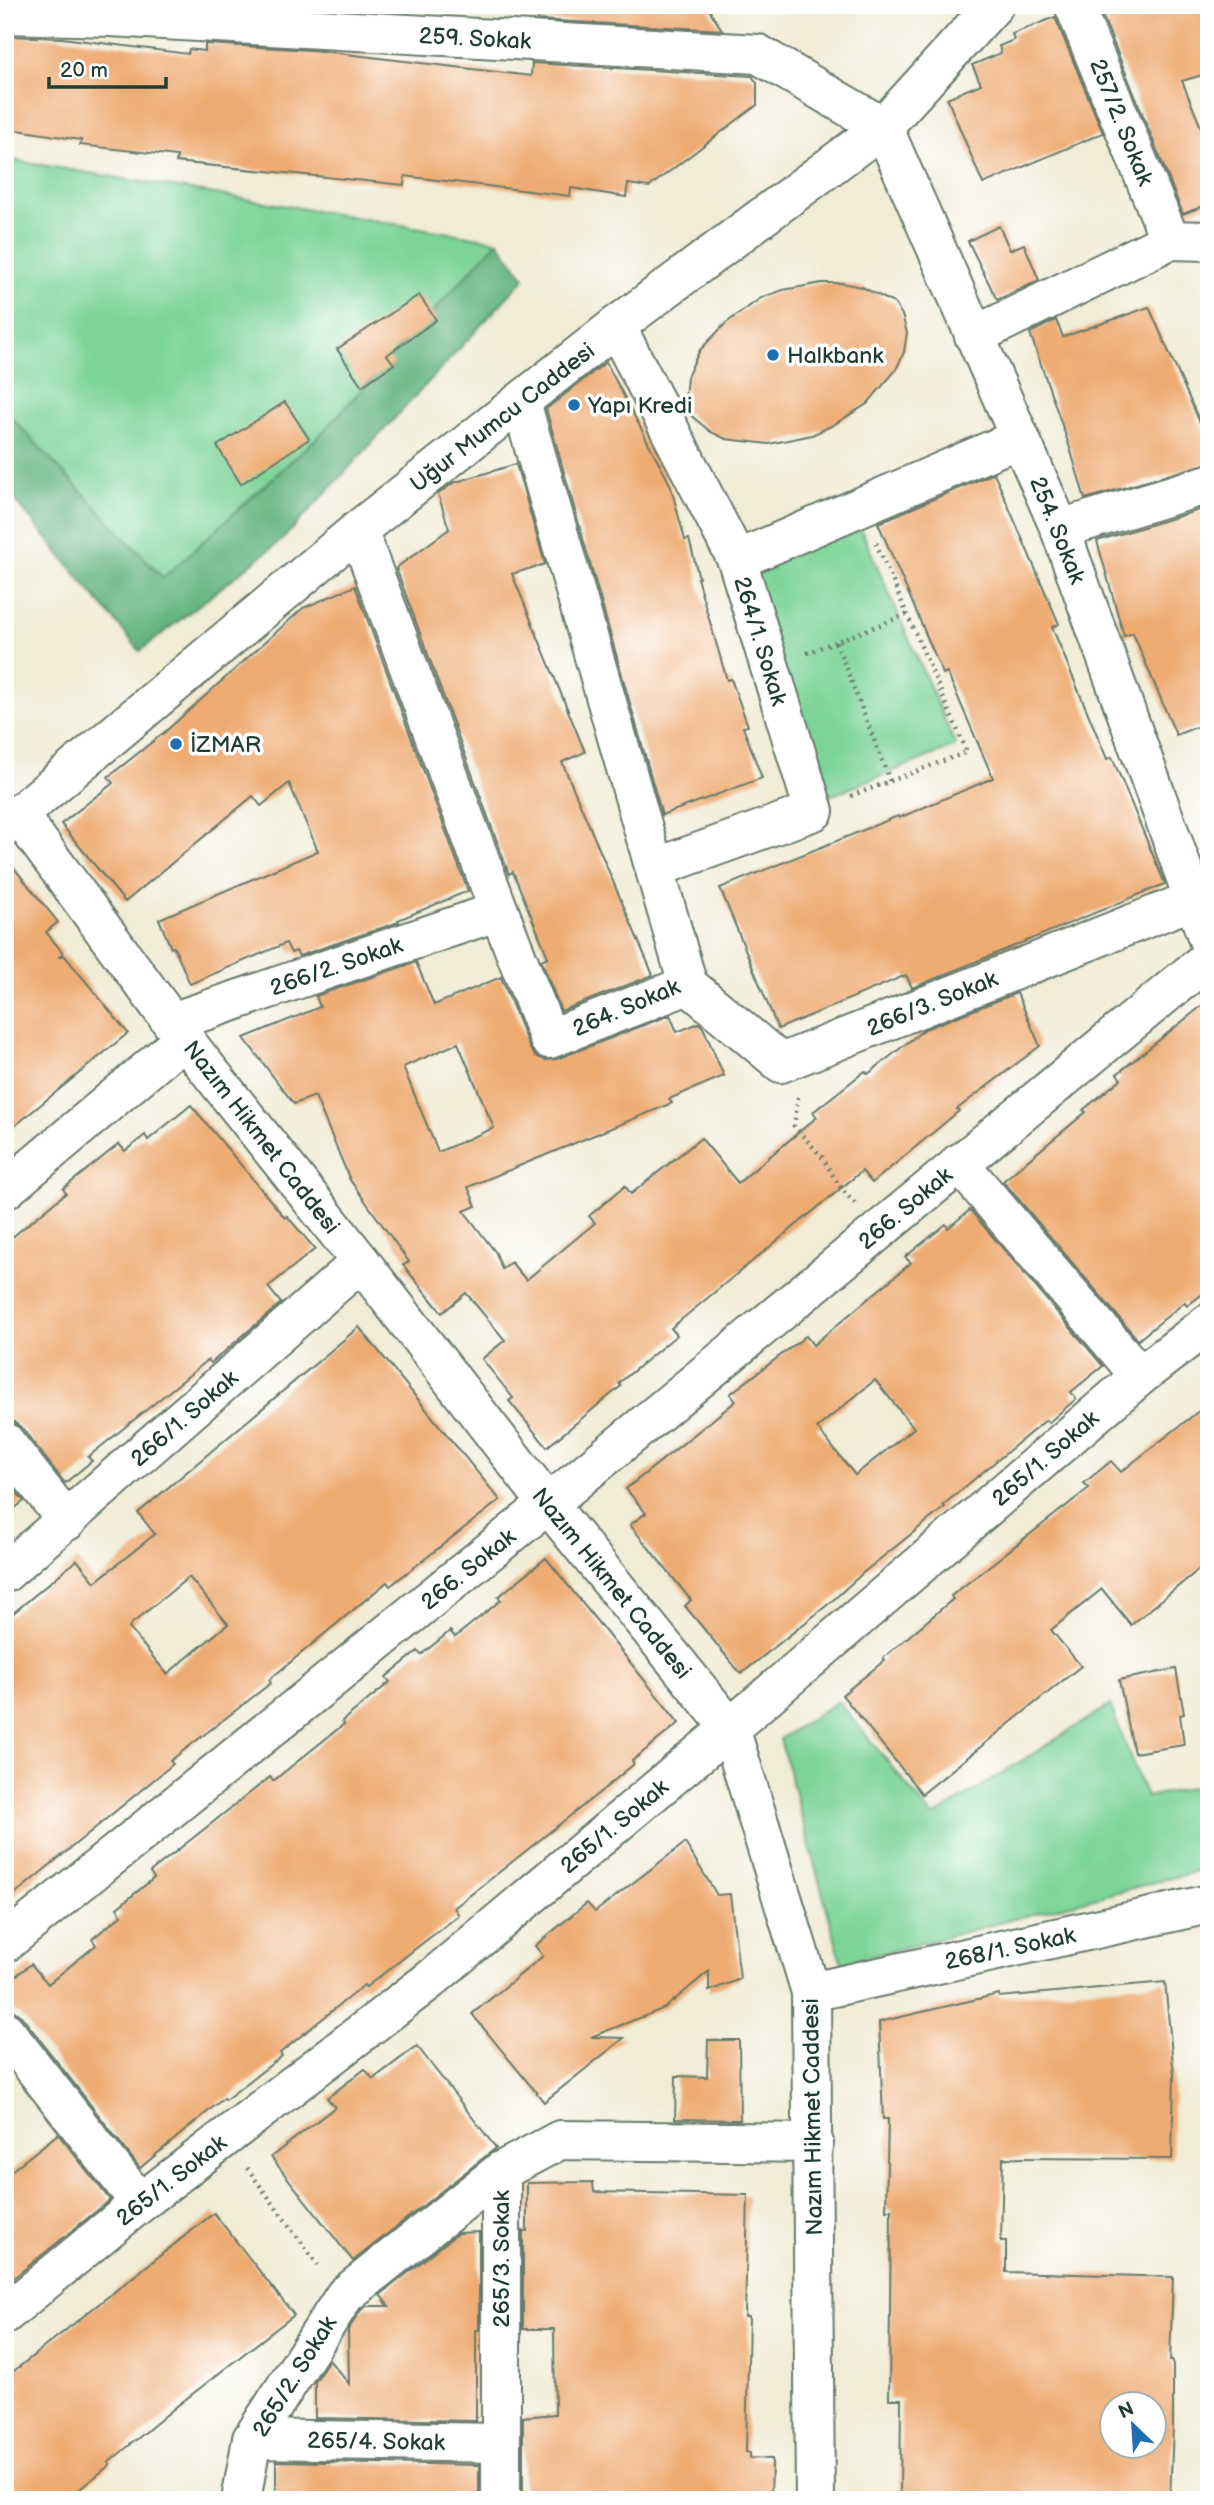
<svg xmlns="http://www.w3.org/2000/svg" width="1214" height="2505" viewBox="0 0 1214 2505" font-family="'Balsamiq Sans',sans-serif">
  <style>
    .green { fill: #7dd499; stroke: #4e8866; stroke-width: 2 }
    .forest { fill: #66b681; stroke: #427a5a; stroke-width: 2 }
    .building { fill: #eeac73; fill-rule: evenodd }
    .lines { fill: none; stroke-linecap: round; stroke-linejoin: round }
    .minor-casing { stroke: #687a6c; stroke-width: 42 }
    .major-casing { stroke: #687a6c; stroke-width: 42 }
    .path { stroke: #687a6c; stroke-width: 4.5; stroke-dasharray: 2 5; stroke-linecap: butt }
    .minor { stroke: #fff; stroke-width: 38 }
    .major { stroke: #fff; stroke-width: 38 }
    .poi-dot { fill: #1f6fb2; stroke: #fff; stroke-width: 2.5 }
    .labels { text-anchor: middle; stroke-width: 7; stroke-linejoin: round; paint-order: stroke }
    .street-label { font-size: 23px; fill: #1f3d34; stroke: #fff }
    .poi-label { font-size: 23px; fill: #1f3d34; stroke: #fff; text-anchor: start }
  </style>
  <rect width="100%" height="100%" fill="#fff"/>
  <filter id="ink" filterUnits="userSpaceOnUse"><feTurbulence type="fractalNoise" baseFrequency=".0143" numOctaves="2"/><feDisplacementMap in="SourceGraphic" scale="14" xChannelSelector="R" yChannelSelector="G"/><feConvolveMatrix kernelMatrix="1 2 1 2 8 2 1 2 1" color-interpolation-filters="sRGB"/></filter>
  <filter id="wash" filterUnits="userSpaceOnUse"><feTurbulence type="fractalNoise" baseFrequency=".00686" numOctaves="4" result="noise"/><feDisplacementMap in="SourceGraphic" scale="28" xChannelSelector="R" yChannelSelector="G"/><feGaussianBlur stdDeviation="1.57" result="paint"/><feColorMatrix in="noise" values="0 0 0 0 0 0 0 0 0 0 0 0 0 0 0 0 0 1.4 0 .05"/><feComposite in="paint" operator="in"/></filter>
  <g filter="url(#wash)">
    <rect width="100%" height="100%" fill="#f0ecd5"/>
    <g class="green">
      <polygon points="5,159 498,241 319,436 163,578 5,411"/>
      <polygon points="858,523 956,746 818,801 750,568"/>
      <polygon points="838,1701 933,1817 1110,1705 1146,1797 1209,1784 1209,1868 842,1964 780,1739"/>
    </g>
    <polygon class="forest" points="498,241 525,278 282,540 140,651 5,488 5,411 163,578 319,436"/>
    <g id="blocks">
      <g class="building">
        <polygon points="539,5 706,5 722,30 538,20"/>
        <polygon points="1098,5 1209,5 1209,73 1182,81 1209,147 1209,204 1183,214"/>
        <polygon points="1055,17 1103,133 983,184 947,98 981,84 972,65 1001,53 999,46 1014,40 1012,34"/>
        <polygon points="5,36 62,38 188,54 189,49 205,51 205,44 312,50 531,76 532,63 752,76 757,83 757,105 649,187 628,184 626,197 571,188 570,196 405,176 404,185 176,162 177,156 80,145 81,140 5,128"/>
        <polygon points="999,226 1010,250 1024,244 1039,280 997,300 968,241"/>
        <polygon points="822,283 841,283 862,287 894,303 902,315 907,333 904,352 896,370 867,404 833,425 812,435 769,444 726,439 711,432 684,410 687,377 693,364 700,350 726,323 761,298 783,290"/>
        <polygon points="419,295 436,320 387,355 394,364 362,386 337,349"/>
        <polygon points="1149,307 1209,443 1209,463 1085,499 1070,448 1030,333 1056,320 1063,337"/>
        <polygon points="606,362 670,484 685,540 689,539 699,578 697,578 727,680 731,679 748,726 743,727 762,778 662,815 546,409"/>
        <polygon points="285,402 309,439 241,484 217,446"/>
        <polygon points="516,464 545,564 512,574 585,752 562,762 653,975 561,1011 541,960 548,957 513,872 509,874 396,568 449,529 438,494 453,483"/>
        <polygon points="994,473 1059,624 1052,627 1107,759 1112,757 1165,884 912,988 906,975 778,1029 720,888 898,816 899,818 993,778 947,672 943,674 878,523"/>
        <polygon points="1209,507 1209,722 1176,735 1133,633 1124,636 1097,541"/>
        <polygon points="355,586 468,891 398,920 399,922 299,956 296,951 291,953 286,943 190,984 174,947 171,948 159,919 318,851 289,783 261,806 253,796 125,902 61,824 113,783 108,777 166,731 303,608"/>
        <polygon points="5,857 58,922 46,932 63,953 58,957 64,955 128,1033 5,1134"/>
        <path d="M416 962 434 1005 501 977 529 1047 535 1056 545 1060 557 1059 670 1015 677 1032 699 1023 703 1027 724 1076 669 1099 672 1103 468 1187 476 1206 464 1211 496 1253 502 1269 511 1262 526 1280 595 1223 589 1216 625 1186 631 1194 701 1138 738 1183 817 1117 813 1112 865 1071 868 1074 925 1029 1017 993 1040 1046 957 1109 959 1111 872 1183 862 1171 671 1328 677 1335 619 1383 621 1386 547 1447 509 1401 513 1398 482 1359 505 1340 466 1293 442 1313 403 1265 409 1262 350 1180 315 1096 294 1104 244 1038 320 1007 316 996ZM458 1043 494 1128 438 1152 403 1067Z"/>
        <polygon points="1209,1000 1209,1289 1187,1306 1185,1302 1138,1340 1003,1181 1086,1112 1083,1110 1121,1079 1117,1074"/>
        <polygon points="191,1105 285,1218 287,1216 315,1249 268,1287 281,1303 211,1363 208,1360 88,1457 92,1461 65,1483 22,1428 14,1422 5,1421 5,1243 66,1193 63,1189 119,1144 125,1151 145,1135 148,1140"/>
        <path d="M970 1210 1103 1366 1071 1392 1076 1399 1048 1423 1046 1420 943 1505 945 1507 864 1572 831 1602 741 1674 685 1606 691 1600 630 1525 646 1513 626 1489 736 1401 730 1394 806 1336 813 1345 911 1263 905 1257 946 1224 948 1228ZM875 1380 914 1428 855 1475 817 1428Z"/>
        <path d="M359 1327 500 1500 390 1586 387 1582 269 1680 271 1683 170 1761 173 1764 5 1902V1620L77 1560 95 1582 155 1534 138 1513ZM189 1577 228 1624 167 1674 129 1628 130 1625Z"/>
        <polygon points="1209,1403 1209,1561 1131,1625 1102,1589 1051,1630 1081,1666 922,1794 842,1695 885,1660 883,1658 953,1599 951,1596 1089,1488 1084,1483 1111,1461 1121,1472"/>
        <polygon points="5,1478 24,1501 5,1516"/>
        <polygon points="546,1558 679,1723 632,1761 634,1764 604,1789 454,1908 459,1915 366,1987 364,1985 280,2053 282,2056 225,2100 224,2098 140,2168 22,2017 14,2011 5,2010 5,1985 31,1964 48,1984 96,1945 92,1939 122,1915 117,1908 154,1878 150,1872 270,1777 273,1781 344,1724 342,1721 390,1682 386,1677 418,1651 421,1655 450,1631 455,1637 501,1600 498,1597"/>
        <polygon points="1176,1669 1184,1714 1180,1715 1184,1745 1134,1753 1119,1680"/>
        <polygon points="685,1843 717,1895 730,1894 740,1979 709,1991 709,1971 665,2008 591,2037 624,2038 544,2102 472,2014 543,1956 535,1946 587,1903 595,1912"/>
        <path d="M1165 1982 1174 2075 1172 2159 1003 2158 1001 2241H1006V2272L1173 2277 1170 2361H1173V2427L1170 2500H900L901 2399H889L891 2210H886L888 2119H883L879 2022 999 1994V1997ZM1112 2404H1154V2446H1112Z"/>
        <polygon points="708,2040 739,2040 740,2120 675,2119 676,2076 707,2077"/>
        <polygon points="417,2046 496,2148 353,2261 271,2157 335,2107 327,2098 365,2069 373,2079"/>
        <polygon points="58,2134 110,2200 5,2285 5,2176"/>
        <polygon points="593,2182 594,2192 748,2195 745,2317 749,2317 746,2452 750,2453 750,2458 772,2459 771,2500 523,2500 523,2417 555,2414 554,2329 523,2329 523,2231 527,2231 527,2183"/>
        <polygon points="214,2213 294,2315 177,2406 108,2463 110,2465 66,2500 5,2500 5,2378"/>
        <polygon points="479,2232 479,2330 476,2330 476,2421 315,2418 315,2382 329,2360 349,2384 348,2330 361,2310 367,2306 389,2306 380,2295 458,2233"/>
        <polygon points="276,2461 479,2465 479,2500 276,2500"/>
      </g>
    </g>
  </g>
  <g filter="url(#ink)">
    <use href="#blocks" fill-opacity="0" stroke="#687a6c" stroke-width="2"/>
    <g class="lines">
      <g class="minor-casing">
        <g id="minor">
          <polyline points="1074,5 1170,240"/>
          <polyline points="5,14 110,17 758,54 883,127 1060,529 1209,942"/>
          <polyline points="616,326 737,560 814,811 655,868"/>
          <polyline points="974,336 1170,240 1209,241"/>
          <polyline points="521,402 688,985"/>
          <polyline points="1060,529 1209,484"/>
          <polyline points="358,530 499,911 549,1039 688,985"/>
          <polyline points="737,560 1020,438"/>
          <polyline points="688,985 781,1063 1195,899"/>
          <polyline points="172,1022 499,911"/>
          <polyline points="959,1163 1140,1376"/>
          <polyline points="5,1190 184,1039"/>
          <polyline points="5,1442 67,1521"/>
          <polyline points="5,1573 361,1262"/>
          <polyline points="5,1943 548,1504 1209,958"/>
          <polyline points="811,1992 1209,1904"/>
          <polyline points="5,2031 140,2203"/>
          <polyline points="5,2314 140,2203 430,1980 730,1728 1140,1376 1209,1323"/>
          <polyline points="252,2439 500,2443"/>
          <polyline points="241,2500 252,2439 345,2295 501,2171"/>
          <polyline points="501,2500 501,2171 560,2140 814,2143"/>
        </g>
      </g>
      <g class="major-casing">
        <g id="major">
          <polyline points="19,815 184,1039 361,1262 548,1504 730,1728 811,1992 815,2500"/>
          <polyline points="5,826 358,530 616,326 883,127 994,5"/>
        </g>
      </g>
      <g class="path">
        <polyline points="836,642 890,781"/>
        <polyline points="807,653 908,614"/>
        <polyline points="851,796 967,752 876,543"/>
        <polyline points="798,1097 794,1126 822,1157 842,1190 855,1203"/>
        <polyline points="247,2168 318,2265"/>
      </g>
      <use href="#minor" class="minor"/>
      <use href="#major" class="major"/>
    </g>
  </g>
  <g class="poi-dot">
    <circle cx="773" cy="355" r="7"/>
    <circle cx="574" cy="405" r="7"/>
    <circle cx="176" cy="744" r="7"/>
  </g>
  <g class="labels">
    <g class="street-label">
      <text transform="translate(475 38) rotate(3)" y="8">259. Sokak</text>
      <text transform="translate(1122 122) rotate(68)" y="8">257/2. Sokak</text>
      <text transform="translate(502 417) rotate(-38)" y="8">Uğur Mumcu Caddesi</text>
      <text transform="translate(1058 530) rotate(68)" y="8">254. Sokak</text>
      <text transform="translate(761 641) rotate(73)" y="8">264/1. Sokak</text>
      <text transform="translate(336 966) rotate(-19)" y="8">266/2. Sokak</text>
      <text transform="translate(932 1003) rotate(-22)" y="8">266/3. Sokak</text>
      <text transform="translate(626 1007) rotate(-23)" y="8">264. Sokak</text>
      <text transform="translate(262 1137) rotate(52)" y="8">Nazım Hikmet Caddesi</text>
      <text transform="translate(905 1208) rotate(-40)" y="8">266. Sokak</text>
      <text transform="translate(184 1418) rotate(-41)" y="8">266/1. Sokak</text>
      <text transform="translate(1045 1458) rotate(-41)" y="8">265/1. Sokak</text>
      <text transform="translate(468 1569) rotate(-39)" y="8">266. Sokak</text>
      <text transform="translate(612 1583) rotate(51)" y="8">Nazım Hikmet Caddesi</text>
      <text transform="translate(614 1826) rotate(-40)" y="8">265/1. Sokak</text>
      <text transform="translate(1010 1948) rotate(-12)" y="8">268/1. Sokak</text>
      <text transform="translate(812 2117) rotate(-91)" y="8">Nazım Hikmet Caddesi</text>
      <text transform="translate(171 2180) rotate(-38)" y="8">265/1. Sokak</text>
      <text transform="translate(501 2259) rotate(-90)" y="8">265/3. Sokak</text>
      <text transform="translate(294 2376) rotate(-58)" y="8">265/2. Sokak</text>
      <text transform="translate(376 2441) rotate(1)" y="8">265/4. Sokak</text>
    </g>
    <g class="poi-label">
      <text x="787" y="363">Halkbank</text>
      <text x="588" y="413">Yapı Kredi</text>
      <text x="190" y="752">İZMAR</text>
    </g>
  </g>
  <rect width="1214" height="2505" fill="none" stroke="#fff" stroke-width="28"/>
  <g transform="translate(1133 2425) rotate(335)"><circle r="33" fill="#ffffff" stroke="#a5b1ae" stroke-width="2"/>
  <path d="M0-5L12 26L0 18L-12 26Z" fill="#1f6fb2"/>
  <text y="-10" font-size="19" font-weight="bold" text-anchor="middle" fill="#1f3d34">N</text>
  </g>
  <path d="M49 77v10h117v-10" fill="none" stroke="#1f3d34" stroke-width="3.5"/>
  <text x="60" y="77" font-size="21" fill="#1f3d34" stroke="#ffffff" stroke-width="5" paint-order="stroke">20 m</text>
</svg>
